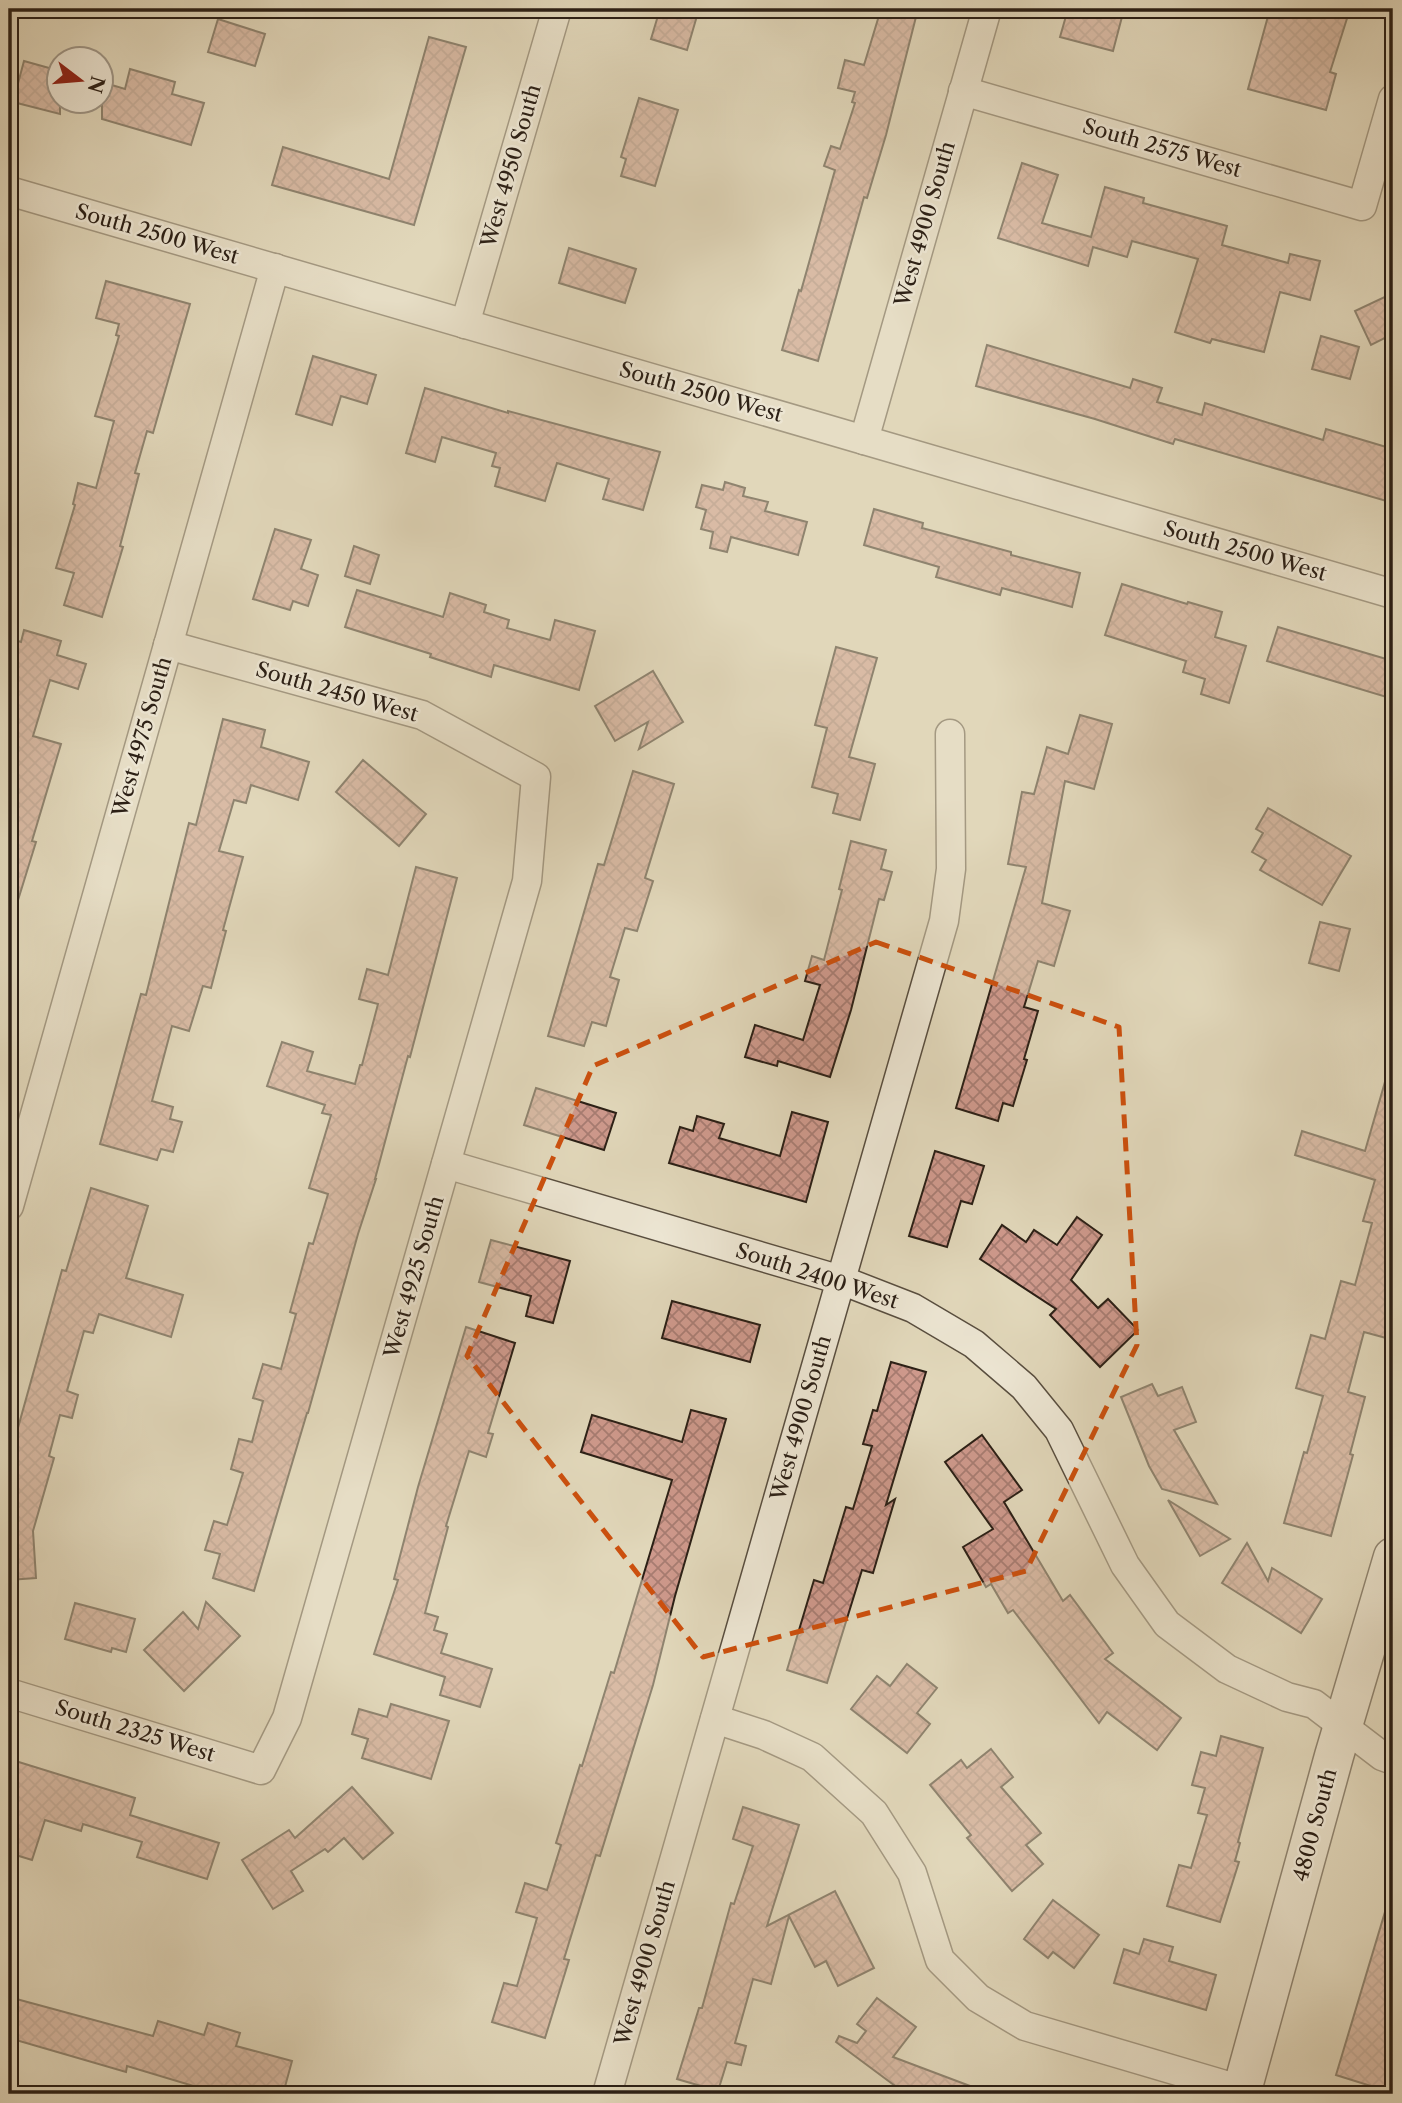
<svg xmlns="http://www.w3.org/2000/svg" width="1402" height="2103" viewBox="0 0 1402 2103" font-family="'Libre Caslon Text',serif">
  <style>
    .building { fill: url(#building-cross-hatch); stroke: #2c2016; stroke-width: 2 }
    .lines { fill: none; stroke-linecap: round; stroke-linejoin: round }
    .street-casing { stroke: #594e3f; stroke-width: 31 }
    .secondary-casing { stroke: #2c2016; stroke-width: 41 }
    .street { stroke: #ece5d2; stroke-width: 28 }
    .secondary { stroke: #ece5d2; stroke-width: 38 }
    .marked { fill: none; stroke: #cc500e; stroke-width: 5; stroke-dasharray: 14 9; stroke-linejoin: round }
    .labels { text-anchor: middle; stroke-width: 5; stroke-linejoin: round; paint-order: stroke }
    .street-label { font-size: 21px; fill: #2c2016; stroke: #ece5d2 }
  </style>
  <defs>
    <pattern id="building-cross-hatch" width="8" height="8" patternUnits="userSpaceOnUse" patternTransform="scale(1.75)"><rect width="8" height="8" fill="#ce998c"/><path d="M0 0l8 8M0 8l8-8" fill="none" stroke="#a77c71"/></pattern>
  </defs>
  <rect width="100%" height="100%" fill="#e1d7ba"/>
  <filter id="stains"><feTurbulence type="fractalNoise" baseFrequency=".00286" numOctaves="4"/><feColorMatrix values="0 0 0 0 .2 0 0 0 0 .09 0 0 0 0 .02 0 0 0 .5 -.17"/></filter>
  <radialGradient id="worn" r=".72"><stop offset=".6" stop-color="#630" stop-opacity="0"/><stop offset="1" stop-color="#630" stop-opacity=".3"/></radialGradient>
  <g class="building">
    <polygon points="660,9 699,9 687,50 651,39"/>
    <polygon points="881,9 918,9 886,135 867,198 864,197 818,361 782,350 799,290 801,291 835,170 824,166 831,146 840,149 855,103 852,102 855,92 838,88 845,60 864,65"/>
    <polygon points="1068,9 1107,9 1123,13 1113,51 1060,37"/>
    <polygon points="1270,9 1350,9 1330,72 1336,74 1326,110 1248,89"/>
    <polygon points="218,19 265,34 255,66 208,52"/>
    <polygon points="429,37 466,47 414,225 272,185 283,147 389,179"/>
    <polygon points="24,61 60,71 60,114 13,102"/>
    <polygon points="130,69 175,82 172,94 204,103 191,145 102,119 102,82 125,89"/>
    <polygon points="639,98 678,110 655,186 621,176 626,159 621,157"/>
    <polygon points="1022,163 1058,175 1042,223 1091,237 1105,187 1144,198 1143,203 1227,226 1222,245 1288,263 1290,254 1320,261 1310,300 1280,292 1264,352 1212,339 1210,343 1175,332 1198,259 1132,241 1127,257 1093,247 1088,266 998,238"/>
    <polygon points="569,248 636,269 625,303 559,283"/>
    <polygon points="106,281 190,304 153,433 147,431 135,473 139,474 120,546 123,547 102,617 64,605 74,573 56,568 75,505 73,504 78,483 96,488 114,421 95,416 119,336 116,335 119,324 96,318"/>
    <polygon points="1393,293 1393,334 1371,345 1355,311"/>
    <polygon points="1321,336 1359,347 1350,379 1312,369"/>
    <polygon points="987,345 1130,388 1133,379 1162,388 1157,402 1202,415 1205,403 1323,440 1326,429 1393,449 1393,503 1175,439 1173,444 1095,419 976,386"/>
    <polygon points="313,356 376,375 367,404 341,396 332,425 296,414"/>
    <polygon points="425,388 508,413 508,411 660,452 643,510 603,499 609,479 557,463 545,501 495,486 500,468 492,466 496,453 442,437 435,462 406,453"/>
    <polygon points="725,482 745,488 743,496 768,502 765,511 807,522 798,555 731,537 727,552 710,548 713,532 701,529 706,510 696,507 702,485 723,490"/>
    <polygon points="874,509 923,523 922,528 1011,552 1011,555 1080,573 1072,607 1002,588 1000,595 936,577 939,567 864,545"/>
    <polygon points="275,529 311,540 301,569 318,575 308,606 293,601 290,610 253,599"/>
    <polygon points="354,546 379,555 370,584 345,576"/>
    <polygon points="1122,584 1187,604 1188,602 1222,612 1215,637 1246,646 1229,703 1201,694 1205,679 1183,672 1186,661 1105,635"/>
    <polygon points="357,590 443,617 450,593 486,605 484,612 509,620 507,628 550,640 555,620 595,631 579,690 494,665 491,677 430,657 431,654 345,627"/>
    <polygon points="1278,627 1393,661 1393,699 1267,661"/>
    <polygon points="24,630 61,641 57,655 86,664 78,689 50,680 33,736 61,744 32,841 36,842 14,913 9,913 9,638 21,642"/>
    <polygon points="836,647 877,658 849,757 875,764 860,820 833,813 838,794 812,787 827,728 815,725"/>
    <polygon points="653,671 683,722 639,749 648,722 615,741 595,706"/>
    <polygon points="1080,715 1112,724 1094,789 1065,781 1042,903 1070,911 1054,966 1038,961 1024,1007 1038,1011 1024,1059 1027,1060 1013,1106 1003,1103 998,1121 956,1108 1026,867 1008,864 1022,792 1034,794 1047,747 1068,754"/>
    <polygon points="223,719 265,730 261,747 309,762 298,800 251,785 246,803 234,800 219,851 243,857 223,930 226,931 211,988 203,986 189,1031 172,1026 152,1101 173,1107 170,1119 182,1122 173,1152 161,1149 157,1160 100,1144 141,994 146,995 189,823 196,825"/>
    <polygon points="363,760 426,814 399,846 336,792"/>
    <polygon points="633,771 674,784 645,878 653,881 637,931 625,928 610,977 619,980 606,1026 592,1022 584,1046 548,1036 598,864 604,865"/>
    <polygon points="1268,808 1351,856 1322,905 1260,870 1266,860 1252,852 1263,833 1256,829"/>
    <polygon points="851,841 886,850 881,869 892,872 884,900 879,899 851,1010 830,1077 778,1061 777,1066 745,1057 755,1025 803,1040 820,985 805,981 812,956 824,960 842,890 839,889"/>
    <polygon points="416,867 457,878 410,1057 408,1056 375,1179 376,1179 358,1234 308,1413 307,1413 254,1591 213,1578 220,1554 205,1550 214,1521 227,1525 243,1473 231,1469 239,1439 252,1442 263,1401 253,1398 263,1364 281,1369 296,1314 290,1312 309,1243 313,1244 328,1194 309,1188 331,1115 322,1113 325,1105 267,1086 282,1042 313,1052 307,1071 355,1084 360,1065 362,1065 378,1004 359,999 367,969 388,975"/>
    <polygon points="1320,922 1350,929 1339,971 1309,963"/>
    <polygon points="1387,1075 1393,1076 1393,1312 1386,1338 1364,1332 1348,1392 1365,1397 1350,1454 1353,1455 1331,1536 1284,1523 1304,1452 1307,1453 1323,1396 1296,1388 1311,1335 1325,1339 1341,1281 1355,1285 1372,1223 1363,1221 1375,1180 1295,1155 1302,1131 1365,1151"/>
    <polygon points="536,1088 616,1113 604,1150 524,1125"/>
    <polygon points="792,1112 828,1122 806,1202 669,1163 680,1127 693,1131 697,1116 724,1124 719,1138 780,1156"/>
    <polygon points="935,1151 984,1166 972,1204 961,1201 947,1247 909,1236"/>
    <polygon points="91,1188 148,1206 126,1278 183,1295 171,1337 99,1314 93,1333 84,1331 67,1391 78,1395 72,1418 60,1415 49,1456 54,1458 33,1531 36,1578 9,1580 9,1460 62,1270 66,1271"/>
    <polygon points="1077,1217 1102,1235 1071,1280 1098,1308 1108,1299 1138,1330 1100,1367 1050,1315 1056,1309 980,1259 1002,1225 1026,1242 1034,1230 1057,1245"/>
    <polygon points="491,1240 570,1261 553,1323 526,1316 531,1296 479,1282"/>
    <polygon points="672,1301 760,1325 750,1362 662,1338"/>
    <polygon points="466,1327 515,1343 488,1433 493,1434 486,1457 469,1451 446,1526 448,1527 425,1613 438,1617 434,1630 447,1634 441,1653 492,1669 480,1707 440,1695 445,1677 374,1654 398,1580 394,1579 418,1487"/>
    <polygon points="891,1362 926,1372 886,1505 895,1499 873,1573 862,1570 827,1683 787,1670 814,1580 823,1583 846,1507 853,1509 872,1446 863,1444 873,1410 877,1411"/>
    <polygon points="1152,1384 1158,1396 1182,1387 1196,1422 1174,1430 1217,1504 1162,1489 1149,1466 1121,1397"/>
    <polygon points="691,1410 726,1419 675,1596 653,1685 600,1856 596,1855 564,1959 569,1960 545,2038 492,2022 504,1983 517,1986 537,1918 516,1912 525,1883 547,1890 561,1845 556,1843 580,1765 582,1766 611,1672 614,1673 672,1480 581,1452 592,1415 682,1442"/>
    <polygon points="982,1435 1022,1490 1004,1502 1063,1601 1070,1595 1113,1653 1105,1659 1181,1718 1157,1750 1107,1712 1099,1723 1013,1610 1008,1613 991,1584 986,1587 963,1547 993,1529 945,1462"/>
    <polygon points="1168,1500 1230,1539 1200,1556"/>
    <polygon points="1247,1543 1268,1581 1272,1568 1322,1599 1301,1633 1222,1583"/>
    <polygon points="206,1602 240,1636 184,1691 144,1650 183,1612 198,1629"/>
    <polygon points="75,1603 135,1619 126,1652 112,1648 111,1652 65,1639"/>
    <polygon points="907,1664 937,1688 917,1713 930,1724 907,1753 851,1709 877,1676 890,1686"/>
    <polygon points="391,1704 449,1721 431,1779 362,1758 368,1739 352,1734 359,1709 387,1717"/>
    <polygon points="1221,1736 1263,1748 1238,1842 1240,1843 1235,1861 1239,1862 1220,1922 1167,1906 1179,1865 1191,1868 1207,1815 1198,1813 1205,1788 1192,1785 1201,1752 1216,1756"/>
    <polygon points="991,1749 1013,1777 1001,1787 1041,1833 1026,1845 1043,1864 1012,1891 967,1838 971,1835 930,1785 961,1760 967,1768"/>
    <polygon points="9,1759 135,1798 130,1815 219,1843 207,1879 137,1857 142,1842 83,1824 81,1831 45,1820 32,1860 9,1853 9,1835 14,1817 9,1815"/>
    <polygon points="352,1787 393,1833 363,1859 344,1838 328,1852 325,1849 291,1871 303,1891 273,1909 242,1860 289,1830 295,1838"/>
    <polygon points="743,1807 799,1825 767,1926 835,1891 874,1968 838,1986 826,1961 815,1967 789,1916 771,1984 753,1979 735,2043 746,2046 741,2065 727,2062 718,2091 677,2079 699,2008 702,2008 731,1903 734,1904 753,1846 733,1839"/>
    <polygon points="1053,1900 1099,1935 1074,1968 1053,1952 1048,1958 1024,1939"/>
    <polygon points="1388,1902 1393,1903 1393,2093 1336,2075"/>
    <polygon points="1144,1939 1173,1947 1169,1961 1216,1975 1206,2010 1114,1983 1124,1949 1139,1954"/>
    <polygon points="9,1997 153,2036 158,2021 204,2035 208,2023 240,2033 236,2046 292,2061 283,2094 220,2094 127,2066 126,2072 9,2038"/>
    <polygon points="877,1998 916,2027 893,2057 986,2092 986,2094 906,2094 836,2042 839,2036 857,2043 866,2031 857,2024"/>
  </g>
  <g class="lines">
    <g class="street-casing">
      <g id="street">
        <polyline points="963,91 1362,206 1393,99"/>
        <polyline points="9,191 1393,594"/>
        <polyline points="465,324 557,9"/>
        <polyline points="864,440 987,9"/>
        <polyline points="446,1164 841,1280 913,1308 974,1344 1024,1387 1059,1430 1125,1565 1167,1624 1227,1669 1287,1697 1314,1704 1382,1756 1393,1760"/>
        <polyline points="9,1206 275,268"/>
        <polyline points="9,1693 261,1770 287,1718 527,881 536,777 422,715 168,645"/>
        <polyline points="715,1719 764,1735 812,1757 874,1813 912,1873 940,1960 978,1998 1025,2026 1242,2090"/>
        <polyline points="607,2094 944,921 951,869 950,734"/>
      </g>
    </g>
    <g class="secondary-casing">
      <polyline id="secondary" points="1241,2094 1334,1756 1393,1557"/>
    </g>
    <use href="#street" class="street"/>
    <use href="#secondary" class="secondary"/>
  </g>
  <path d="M0 0H1402V2103H0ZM876 942 1119 1027 1137 1345 1026 1571 703 1657 467 1356 593 1066Z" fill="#e1d7ba" fill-opacity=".55" fill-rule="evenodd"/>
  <path class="marked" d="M876 942 1119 1027 1137 1345 1026 1571 703 1657 467 1356 593 1066Z"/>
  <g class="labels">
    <g class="street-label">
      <text transform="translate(1162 148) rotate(16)" y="7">South 2575 West</text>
      <text transform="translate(511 166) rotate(-74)" y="7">West 4950 South</text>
      <text transform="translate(925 224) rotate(-74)" y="7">West 4900 South</text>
      <text transform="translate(157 234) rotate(16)" y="7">South 2500 West</text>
      <text transform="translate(701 392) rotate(16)" y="7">South 2500 West</text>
      <text transform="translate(1245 551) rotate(16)" y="7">South 2500 West</text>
      <text transform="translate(337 692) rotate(16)" y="7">South 2450 West</text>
      <text transform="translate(142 737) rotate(-74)" y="7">West 4975 South</text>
      <text transform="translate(817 1276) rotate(18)" y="7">South 2400 West</text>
      <text transform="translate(414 1277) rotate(-74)" y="7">West 4925 South</text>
      <text transform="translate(801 1418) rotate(-74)" y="7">West 4900 South</text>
      <text transform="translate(135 1731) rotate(17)" y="7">South 2325 West</text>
      <text transform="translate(1315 1825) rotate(-75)" y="7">4800 South</text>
      <text transform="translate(645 1963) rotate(-74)" y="7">West 4900 South</text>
    </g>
  </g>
  <rect width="1402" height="2103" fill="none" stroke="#e1d7ba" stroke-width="35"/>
  <rect x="10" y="10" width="1381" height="2082" fill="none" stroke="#2c2016" stroke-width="3.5"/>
  <rect x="18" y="18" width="1367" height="2068" fill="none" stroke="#2c2016" stroke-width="2"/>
  <g transform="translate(80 80) rotate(106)"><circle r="33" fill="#ece5d2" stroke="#9f9687" stroke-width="2"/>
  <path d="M0-5L12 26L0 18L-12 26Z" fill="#8f2418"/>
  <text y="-10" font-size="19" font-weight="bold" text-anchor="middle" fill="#2c2016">N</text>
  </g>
  <rect width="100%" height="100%" filter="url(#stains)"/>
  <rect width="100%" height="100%" fill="url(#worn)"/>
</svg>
